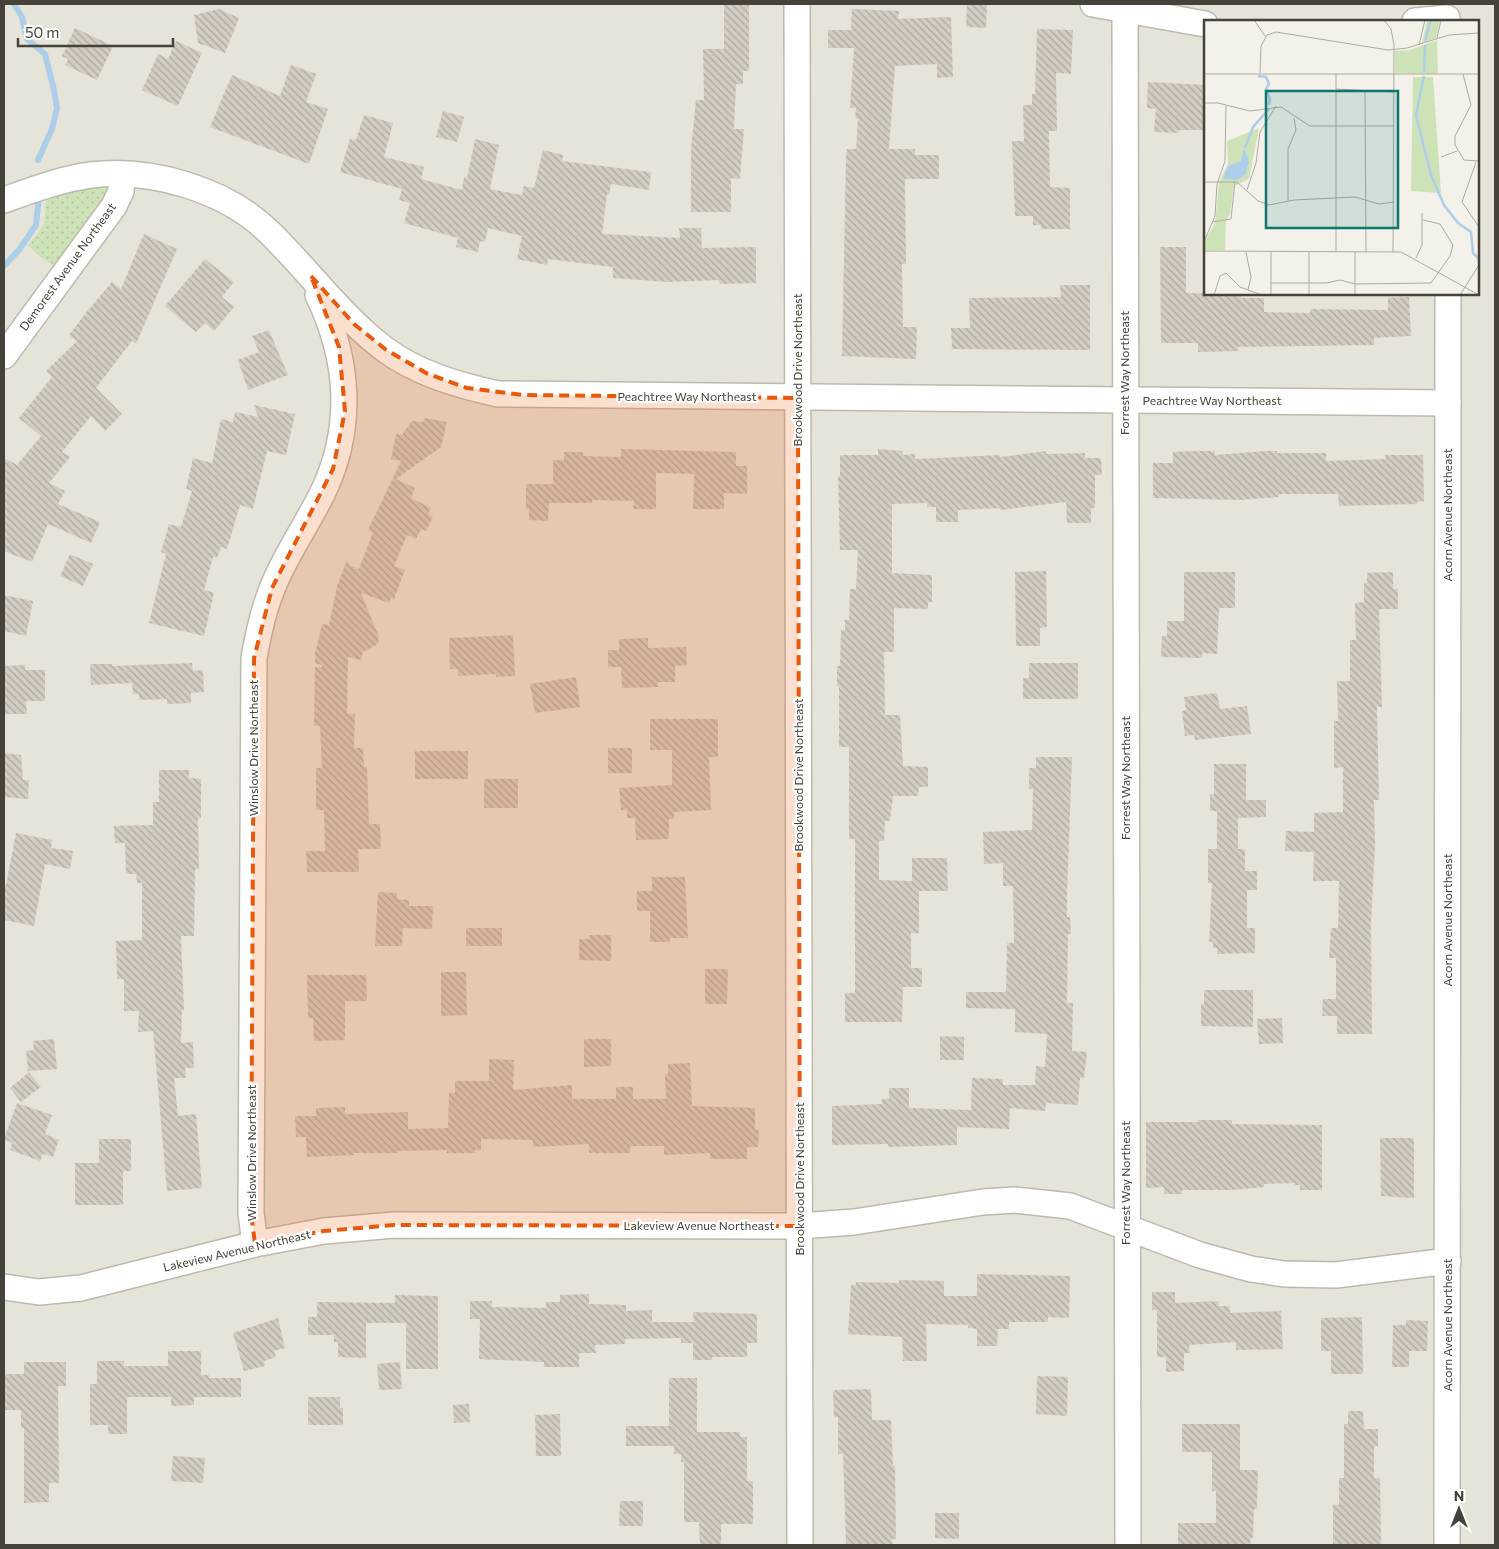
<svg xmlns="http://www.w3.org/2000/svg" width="1499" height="1549" viewBox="0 0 1499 1549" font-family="Commissioner,sans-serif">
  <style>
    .residential { fill: #e6e3d9; fill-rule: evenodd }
    .grass { fill: url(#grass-dots) }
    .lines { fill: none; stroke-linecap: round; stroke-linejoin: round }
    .stream { stroke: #adcee9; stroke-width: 6 }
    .building { fill: url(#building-back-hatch) }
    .minor-casing { stroke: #beb9ad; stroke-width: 28 }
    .minor { stroke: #fff; stroke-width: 25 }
    .marked { fill: #e8590c; fill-opacity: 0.2; stroke: #e8590c; stroke-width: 4; stroke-dasharray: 10 6; stroke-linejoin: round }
    .labels { text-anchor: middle; stroke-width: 4.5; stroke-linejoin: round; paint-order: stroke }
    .street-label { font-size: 12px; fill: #464239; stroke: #fff }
    .inset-river { fill: none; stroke: #adcee9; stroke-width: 2.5 }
    .inset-road { fill: none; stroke: #aeaba3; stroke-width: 1 }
    .view { fill: #0f766e; fill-opacity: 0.15; stroke: #0f766e; stroke-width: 2.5 }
    .inset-edge { fill: none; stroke: #464239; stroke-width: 2.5 }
  </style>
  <defs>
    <pattern id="grass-dots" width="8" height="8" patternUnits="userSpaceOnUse" patternTransform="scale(1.25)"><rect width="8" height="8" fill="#cde3b7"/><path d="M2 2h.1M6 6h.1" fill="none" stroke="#b1c49e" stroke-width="1.8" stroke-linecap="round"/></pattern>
    <pattern id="building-back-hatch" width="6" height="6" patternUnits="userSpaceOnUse" patternTransform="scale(1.25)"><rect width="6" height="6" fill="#d4cdc1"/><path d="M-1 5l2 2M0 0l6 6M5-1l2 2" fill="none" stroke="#aea89e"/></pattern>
  </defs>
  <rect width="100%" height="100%" fill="#f3f1ea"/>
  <path class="residential" d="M4 4H1495V1545H4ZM1205 21H1478V294H1205Z"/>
  <polygon class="grass" points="116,182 60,270 39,256 28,246 44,224 47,193"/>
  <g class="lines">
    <g class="stream">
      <polyline points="14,4 22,17 27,39 45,54 54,90 57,108 52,129 38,160"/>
      <polyline points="4,266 19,250 36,225 39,196"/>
    </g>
  </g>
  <g class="building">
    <polygon points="724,4 749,4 749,71 743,71 743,84 736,84 734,129 744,129 740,179 731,178 731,212 691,212 691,149 696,100 704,100 703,49 724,49"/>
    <polygon points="967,4 987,5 986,28 966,27"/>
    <polygon points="219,9 239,18 225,53 198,43 194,15"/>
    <polygon points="852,9 899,11 898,19 951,17 953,77 937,78 937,64 895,66 889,149 915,149 915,155 939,155 939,179 905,179 906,264 902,264 903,327 917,327 916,359 842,356 846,158 847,149 856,149 858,119 855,118 856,108 850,108 854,48 828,48 828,30 851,30"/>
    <polygon points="75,28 113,46 97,80 65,65 68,59 62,56"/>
    <polygon points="1037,29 1073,30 1071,74 1056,73 1057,131 1049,131 1050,187 1070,188 1070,229 1041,229 1041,225 1033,225 1033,216 1015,216 1012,141 1024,141 1023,105 1032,105 1032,94 1035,94"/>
    <polygon points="176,41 202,53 178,106 142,90 158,54 168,59"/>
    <polygon points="291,65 316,74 306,102 328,109 309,164 210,127 232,75 280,96"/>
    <polygon points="1148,82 1205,85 1205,130 1179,130 1178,133 1154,132 1156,109 1147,108"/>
    <polygon points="443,111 464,117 457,142 436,137"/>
    <polygon points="364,115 393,123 384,157 424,167 421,179 462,190 464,177 467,178 475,139 499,145 490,189 522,195 524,186 534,188 543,150 563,155 562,161 651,172 649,190 611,184 609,195 607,194 602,234 680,238 679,228 701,228 702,248 756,247 756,283 720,284 719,280 667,282 613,278 613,267 548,259 547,265 517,259 522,236 488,228 485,242 480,241 478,252 456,247 458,238 404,223 410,203 399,200 402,189 340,172 350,139 356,140"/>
    <polygon points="144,234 177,249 136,344 132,341 96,388 122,414 105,431 91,416 62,452 70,457 49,483 65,491 58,504 100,522 91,543 48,524 32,562 4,551 4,458 17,465 41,436 19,418 52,377 46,371 77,341 69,335 89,309 112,282 121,289"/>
    <polygon points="1160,247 1186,247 1186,293 1241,294 1241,298 1264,298 1264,312 1310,313 1310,309 1388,310 1388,298 1409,297 1411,336 1374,338 1374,345 1238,347 1238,351 1198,352 1198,343 1161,343"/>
    <polygon points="205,259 234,282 222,297 234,307 214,331 205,323 196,332 165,306"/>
    <polygon points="1060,285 1090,285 1090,350 952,349 951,328 970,328 969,298 1061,297"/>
    <polygon points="269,330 288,375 248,390 238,360 259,352 252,336"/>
    <polygon points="254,405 295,414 286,455 267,451 253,509 240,505 227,549 221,547 217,558 213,557 204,590 214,593 204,636 149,623 166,554 161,552 169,524 181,527 192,491 186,489 193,458 212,463 221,419 233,422 235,412 258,417"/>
    <polygon points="424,418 447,422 441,447 396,479 415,488 411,498 431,508 428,514 433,517 426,531 421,529 416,539 407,535 394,566 405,570 394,599 391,598 389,603 361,593 379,637 378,644 363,652 361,660 348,657 347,714 355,714 354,748 363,748 364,767 367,767 369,824 380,824 381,849 358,849 359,872 307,872 306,851 325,851 324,810 316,810 316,768 322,768 320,726 314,726 315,667 322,667 322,665 315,663 315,654 322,624 329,625 337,586 347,560 349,565 359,569 373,532 368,530 401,461 391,459 396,434 402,435 412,421 423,422"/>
    <polygon points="621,449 736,452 736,466 747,466 747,494 724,493 724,509 693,509 694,474 656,473 656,509 633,509 634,501 592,500 592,503 549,503 548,521 529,520 529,509 526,509 526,484 553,484 553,460 564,460 564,452 583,452 583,456 621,457"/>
    <polygon points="878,449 902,451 903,455 915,454 915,459 1000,455 1000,457 1046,451 1046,454 1085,453 1085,458 1101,458 1102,475 1095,475 1095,508 1091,508 1091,523 1067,523 1066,502 1000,510 1000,508 958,510 958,522 936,522 936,507 927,507 927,503 892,504 892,573 932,575 932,602 928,602 928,609 894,608 894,652 884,652 885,715 900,715 903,766 928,767 928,787 919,787 918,796 893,796 890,821 885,821 884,841 879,841 879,880 912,881 912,858 947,858 948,891 919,891 919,933 911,933 911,968 922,968 922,987 903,987 902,1022 845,1022 845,993 855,993 855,839 849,839 849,747 839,747 839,686 837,686 837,666 840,666 841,630 845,630 845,620 849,620 850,589 856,589 858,550 840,550 838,476 840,476 840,455 878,455"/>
    <polygon points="1196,451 1215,451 1215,455 1265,451 1277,451 1277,453 1326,453 1326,461 1386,459 1385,455 1423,455 1424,501 1417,502 1417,504 1339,506 1338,494 1279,494 1279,497 1240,500 1153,498 1153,463 1173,463 1173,452"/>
    <polygon points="70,554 93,564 83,586 60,576"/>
    <polygon points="1046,571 1047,627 1040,628 1040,646 1016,646 1015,572"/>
    <polygon points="1184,572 1235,572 1235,608 1219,608 1217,654 1202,653 1202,658 1161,657 1162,636 1167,636 1167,621 1184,621"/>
    <polygon points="1393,572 1393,589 1398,589 1398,609 1379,609 1382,707 1377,707 1379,800 1374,800 1375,844 1371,924 1372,1034 1337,1034 1337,1016 1322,1016 1323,999 1336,999 1336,958 1329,958 1331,928 1338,928 1339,881 1313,881 1314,852 1285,851 1286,831 1314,832 1314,813 1343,812 1343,767 1334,768 1334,721 1338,721 1337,681 1350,681 1350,640 1356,640 1355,603 1364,602 1364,583 1367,583 1367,573"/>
    <polygon points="4,595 33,601 26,636 4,631"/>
    <polygon points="513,635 515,676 496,677 496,674 458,676 458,669 450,669 449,638"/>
    <polygon points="648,638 648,648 686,647 687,665 675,666 675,682 658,682 658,687 622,688 621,667 608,667 608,650 619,650 619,639"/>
    <polygon points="192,663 193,671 203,670 204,692 191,693 191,703 167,704 167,699 139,700 139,694 133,694 132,683 91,685 90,664 112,664 112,666"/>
    <polygon points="1029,663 1078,663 1078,699 1023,699 1023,678 1029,678"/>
    <polygon points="25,665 25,670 45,670 45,701 26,701 27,714 4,714 4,666"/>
    <polygon points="576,677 580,707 535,713 530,684"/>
    <polygon points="1217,693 1220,709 1247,706 1251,734 1195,740 1194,735 1185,736 1182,711 1186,710 1184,697"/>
    <polygon points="650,719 718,719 718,757 709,757 711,810 674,812 674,819 669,819 669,839 636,840 635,818 627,818 627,810 621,810 619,788 672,785 672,750 650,750"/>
    <rect x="608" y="748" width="24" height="25"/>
    <rect x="415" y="751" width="53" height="28"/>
    <polygon points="4,753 21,755 23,780 29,780 28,799 4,797"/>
    <polygon points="1036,757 1072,757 1067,896 1067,917 1070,917 1071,934 1068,934 1067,1003 1073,1003 1072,1051 1087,1052 1084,1078 1080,1078 1078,1105 1046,1103 1045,1111 1010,1108 1009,1129 957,1127 957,1145 888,1147 888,1144 832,1145 832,1106 882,1104 882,1099 889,1099 889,1088 909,1088 909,1108 971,1110 972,1078 1003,1079 1003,1085 1035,1085 1036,1066 1045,1067 1047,1034 1015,1032 1015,1009 966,1008 966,992 1006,992 1007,943 1014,943 1013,886 1003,886 1003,863 984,864 983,832 1032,830 1033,789 1029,789 1029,768 1036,768"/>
    <polygon points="1214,764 1246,764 1246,800 1266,800 1266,817 1238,818 1238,849 1245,849 1245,871 1257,871 1257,890 1247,890 1247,928 1255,928 1255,953 1217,954 1217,948 1213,948 1213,942 1209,942 1212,883 1208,883 1208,849 1217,849 1217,811 1210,811 1210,794 1214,794"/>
    <polygon points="159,770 189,770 189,778 201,779 201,818 198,818 199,869 195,869 194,936 181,936 184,1010 182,1010 181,1043 193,1042 194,1068 185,1068 186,1078 174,1078 178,1116 196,1114 202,1188 167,1191 153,1031 138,1032 139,1011 124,1011 124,979 117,979 116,941 142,940 142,883 137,883 136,874 126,874 125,843 115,843 114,826 153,825 153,802 159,802"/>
    <rect x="484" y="779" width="34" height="29"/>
    <polygon points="16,833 52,840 51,848 73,851 70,869 45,864 34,926 4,920 4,884 6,885"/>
    <polygon points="652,877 685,877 688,938 670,938 670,942 650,942 650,911 637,911 637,891 652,891"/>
    <polygon points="378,892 397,893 397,899 409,900 409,906 433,906 432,929 403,928 402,946 375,946"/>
    <rect x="466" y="928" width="36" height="18"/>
    <polygon points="589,935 611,935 611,961 579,960 579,939 589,939"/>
    <polygon points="705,969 728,969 727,1004 705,1004"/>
    <polygon points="441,972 466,972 467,1015 441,1016"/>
    <polygon points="307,975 366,975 367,1001 345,1001 345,1040 314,1041 313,1018 308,1018"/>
    <polygon points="1204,990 1253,990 1253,1027 1201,1026 1201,1004 1204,1004"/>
    <polygon points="1282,1018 1283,1043 1259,1044 1257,1019"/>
    <polygon points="940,1036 964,1037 964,1060 940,1060"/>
    <polygon points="54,1039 57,1069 28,1071 26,1051 34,1050 33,1041"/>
    <polygon points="584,1039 611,1039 611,1066 584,1067"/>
    <polygon points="489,1059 514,1060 513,1090 572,1085 572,1099 616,1099 616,1087 633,1087 633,1099 666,1099 665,1074 668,1074 668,1064 690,1063 692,1106 755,1108 755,1130 759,1130 758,1147 747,1147 747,1159 710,1159 710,1153 664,1155 664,1146 630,1146 630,1153 589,1153 589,1144 533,1147 533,1140 481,1139 481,1150 475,1150 475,1153 447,1153 447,1150 398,1151 398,1153 354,1153 354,1155 307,1157 306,1137 296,1137 295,1116 316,1116 316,1108 345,1107 345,1114 408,1112 408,1129 448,1128 449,1093 455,1093 455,1081 489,1081"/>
    <polygon points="29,1072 41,1087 21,1102 10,1088"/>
    <polygon points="17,1103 52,1115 45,1134 59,1140 53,1157 43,1154 40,1161 10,1150 12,1143 4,1139"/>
    <polygon points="1198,1120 1232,1120 1232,1124 1322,1125 1322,1190 1300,1190 1300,1185 1295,1185 1295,1183 1264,1184 1264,1187 1233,1190 1182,1190 1182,1194 1164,1194 1164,1187 1146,1188 1146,1122 1198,1122"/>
    <polygon points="1380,1138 1414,1138 1414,1198 1381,1196"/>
    <polygon points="99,1139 131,1139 131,1171 123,1171 123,1205 75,1205 75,1163 99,1163"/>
    <polygon points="977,1274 1070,1276 1069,1318 1048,1317 1048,1322 1009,1322 1009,1329 998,1329 997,1346 977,1346 977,1329 968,1328 968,1325 926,1324 927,1361 903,1361 902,1337 848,1334 851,1285 856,1285 856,1282 899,1283 899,1280 944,1281 944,1296 977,1296"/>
    <polygon points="1152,1292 1175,1292 1175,1303 1218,1301 1219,1306 1230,1306 1230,1313 1281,1311 1283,1349 1236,1350 1236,1342 1189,1345 1190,1353 1184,1353 1184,1371 1166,1372 1166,1357 1157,1357 1157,1310 1152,1310"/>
    <polygon points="589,1294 589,1304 626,1305 626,1311 652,1310 652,1322 694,1322 693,1312 757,1314 757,1343 747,1343 747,1357 712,1357 712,1360 693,1360 693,1343 681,1343 681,1338 625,1339 625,1344 595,1345 596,1353 579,1353 579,1367 544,1367 544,1362 479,1359 480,1319 470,1319 470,1301 492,1301 492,1307 546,1308 546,1302 560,1302 560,1295"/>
    <polygon points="395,1295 438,1296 438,1369 406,1369 406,1323 366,1323 366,1358 338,1357 338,1342 334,1342 334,1335 308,1335 308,1317 317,1317 317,1302 395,1303"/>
    <polygon points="1362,1317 1363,1374 1331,1374 1331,1351 1321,1351 1321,1318"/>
    <polygon points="278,1318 285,1348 274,1351 276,1357 264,1361 265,1366 244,1371 233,1333"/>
    <polygon points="1406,1320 1428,1321 1427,1351 1409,1351 1409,1367 1392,1367 1393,1325 1406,1325"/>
    <polygon points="168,1351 201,1351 201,1375 209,1375 209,1378 241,1378 241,1397 194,1397 194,1405 171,1406 171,1397 127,1397 127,1434 108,1434 108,1425 90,1425 90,1384 97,1384 97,1361 124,1361 124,1366 168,1366"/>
    <polygon points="24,1362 66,1362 66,1386 58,1386 59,1483 49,1483 49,1502 24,1503 24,1428 21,1428 21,1410 5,1410 5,1374 24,1374"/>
    <polygon points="400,1362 402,1389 379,1390 377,1364"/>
    <polygon points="1037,1376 1068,1377 1067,1416 1036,1414"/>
    <polygon points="669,1378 697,1378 697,1432 740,1432 740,1437 747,1437 747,1481 753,1481 753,1524 721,1524 721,1545 700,1545 699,1522 684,1522 684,1462 681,1462 681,1454 674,1454 674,1446 626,1446 626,1426 669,1426"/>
    <polygon points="871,1389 872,1420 891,1420 893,1466 895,1466 896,1539 892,1539 893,1545 846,1545 843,1454 838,1454 838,1417 834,1417 833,1392 835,1390"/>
    <polygon points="308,1397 340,1397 340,1408 343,1408 343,1425 308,1425"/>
    <polygon points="469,1404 470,1422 454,1423 453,1405"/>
    <polygon points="1348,1411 1363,1411 1364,1429 1378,1429 1378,1446 1374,1446 1374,1478 1380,1478 1381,1545 1333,1545 1333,1505 1339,1505 1339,1478 1344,1478 1344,1424 1348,1424"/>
    <polygon points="560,1414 561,1456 536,1456 535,1415"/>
    <polygon points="1182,1424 1240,1424 1240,1470 1258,1470 1257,1509 1254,1509 1253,1538 1251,1538 1250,1545 1178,1545 1178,1523 1216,1523 1216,1491 1212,1491 1212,1452 1182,1452"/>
    <polygon points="173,1456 205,1458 203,1483 171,1481"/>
    <polygon points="620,1501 643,1501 643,1526 619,1526"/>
    <polygon points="935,1513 959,1513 959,1539 935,1538"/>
  </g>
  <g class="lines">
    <g class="minor-casing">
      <g id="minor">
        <polyline points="797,4 800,1545"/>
        <polyline points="1093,4 1205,24"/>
        <polyline points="1125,11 1128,1545"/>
        <polyline points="1415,21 1447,18"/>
        <path d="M4 200C32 190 61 179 91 175 151 168 225 189 269 232 308 270 340 315 383 348 416 373 457 385 498 394L1448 403"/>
        <polyline points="4,356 114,206 121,191 122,174"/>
        <path d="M255 1244 251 1213 254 658C258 635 263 611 272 589 285 555 307 525 323 492 354 427 349 359 318 295"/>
        <polyline points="4,1287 39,1292 81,1288 255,1244 324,1231 394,1225 800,1226 854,1222 983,1202 1015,1200 1070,1206 1200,1255 1251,1269 1284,1274 1336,1275 1448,1261"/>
        <polyline points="1447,1545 1448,294"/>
      </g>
    </g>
    <use href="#minor" class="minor"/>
  </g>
  <path class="marked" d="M311 276 354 324 385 349 426 373 467 388 524 395 798 398 800 1226 394 1225 324 1231 255 1244 251 1213 254 658 272 588 333 469 345 411 339 347Z"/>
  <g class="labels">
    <g class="street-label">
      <text transform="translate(68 267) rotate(-54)" y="4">Demorest Avenue Northeast</text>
      <text transform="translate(798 370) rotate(-90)" y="4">Brookwood Drive Northeast</text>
      <text transform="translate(1125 373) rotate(-90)" y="4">Forrest Way Northeast</text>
      <text x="687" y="401">Peachtree Way Northeast</text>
      <text x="1212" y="405">Peachtree Way Northeast</text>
      <text transform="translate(1448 515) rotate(-90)" y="4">Acorn Avenue Northeast</text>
      <text transform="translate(254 748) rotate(-90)" y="4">Winslow Drive Northeast</text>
      <text transform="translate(799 775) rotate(-90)" y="4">Brookwood Drive Northeast</text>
      <text transform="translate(1126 778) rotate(-90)" y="4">Forrest Way Northeast</text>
      <text transform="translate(1448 920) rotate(-90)" y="4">Acorn Avenue Northeast</text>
      <text transform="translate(252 1153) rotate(-90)" y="4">Winslow Drive Northeast</text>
      <text transform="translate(800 1179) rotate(-90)" y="4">Brookwood Drive Northeast</text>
      <text transform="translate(1126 1183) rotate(-90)" y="4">Forrest Way Northeast</text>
      <text x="699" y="1230">Lakeview Avenue Northeast</text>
      <text transform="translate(237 1251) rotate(-13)" y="4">Lakeview Avenue Northeast</text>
      <text transform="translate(1448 1325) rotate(-90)" y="4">Acorn Avenue Northeast</text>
    </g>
  </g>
  <g transform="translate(1204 20)">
    <rect width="275" height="275" fill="#f3f1ea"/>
    <path d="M223 0H236L232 18 218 23ZM233 20 234 54 191 53V31L206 30ZM209 57H229L237 173 207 171ZM55 108 45 159 30 166 26 194 22 201 21 230H0V223L11 203 15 162 24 144 23 121Z" fill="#cde3b7"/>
    <path d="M40 128 45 141 42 154 33 160 19 159 24 146 37 141Z" fill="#adcee9"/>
    <path class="inset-river" d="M221 21 227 0M220 52 221 25M54 56 62 57 65 64 62 69 66 79 65 85M220 56 212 95 227 155 240 185 254 203 267 212 269 233 275 239M41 128 49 107 65 89"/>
    <path class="inset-road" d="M50 0 61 16M180 0 187 9 190 25 189 232M233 18 237 0M215 25 221 0M56 53 57 26 63 15 72 12 184 30 203 28 245 15 275 13M132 53V232M0 54H275M259 54 267 85 251 116V125L260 140 275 141M132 69 190 72M161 72 162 232M0 83H14L46 91 77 87 106 106H190M237 137 253 131M272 142 258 182 275 207M0 162H33L54 181 65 185 90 180 151 177 175 184 190 182M43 170 52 143 56 112 72 86M84 181V129L92 110 90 98M8 202 27 199 31 162M0 222 11 196 13 164 21 141 22 85M0 231 197 232 275 275M42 232 47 257 44 270M212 238 218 225V193M67 263H122L136 260 151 264 227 263 246 236 249 225 236 204 219 200M10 275 16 256 22 253 36 267 58 275M67 275V232M105 275V232M151 275V232M256 275 275 245"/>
    <path class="view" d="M62 71H194V208H62Z"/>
    <rect width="275" height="275" class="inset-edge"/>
  </g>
  <rect width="1499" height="1549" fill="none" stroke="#464239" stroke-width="10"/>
  <g transform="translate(1459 1509)" stroke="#ffffff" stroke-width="4" paint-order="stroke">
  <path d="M0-4L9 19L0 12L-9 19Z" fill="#464239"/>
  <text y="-8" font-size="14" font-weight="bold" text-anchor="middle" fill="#464239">N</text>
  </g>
  <path d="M18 38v8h155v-8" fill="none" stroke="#464239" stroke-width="2.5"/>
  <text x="25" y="38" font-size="15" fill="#464239" stroke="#ffffff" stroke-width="4" paint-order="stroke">50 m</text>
</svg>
